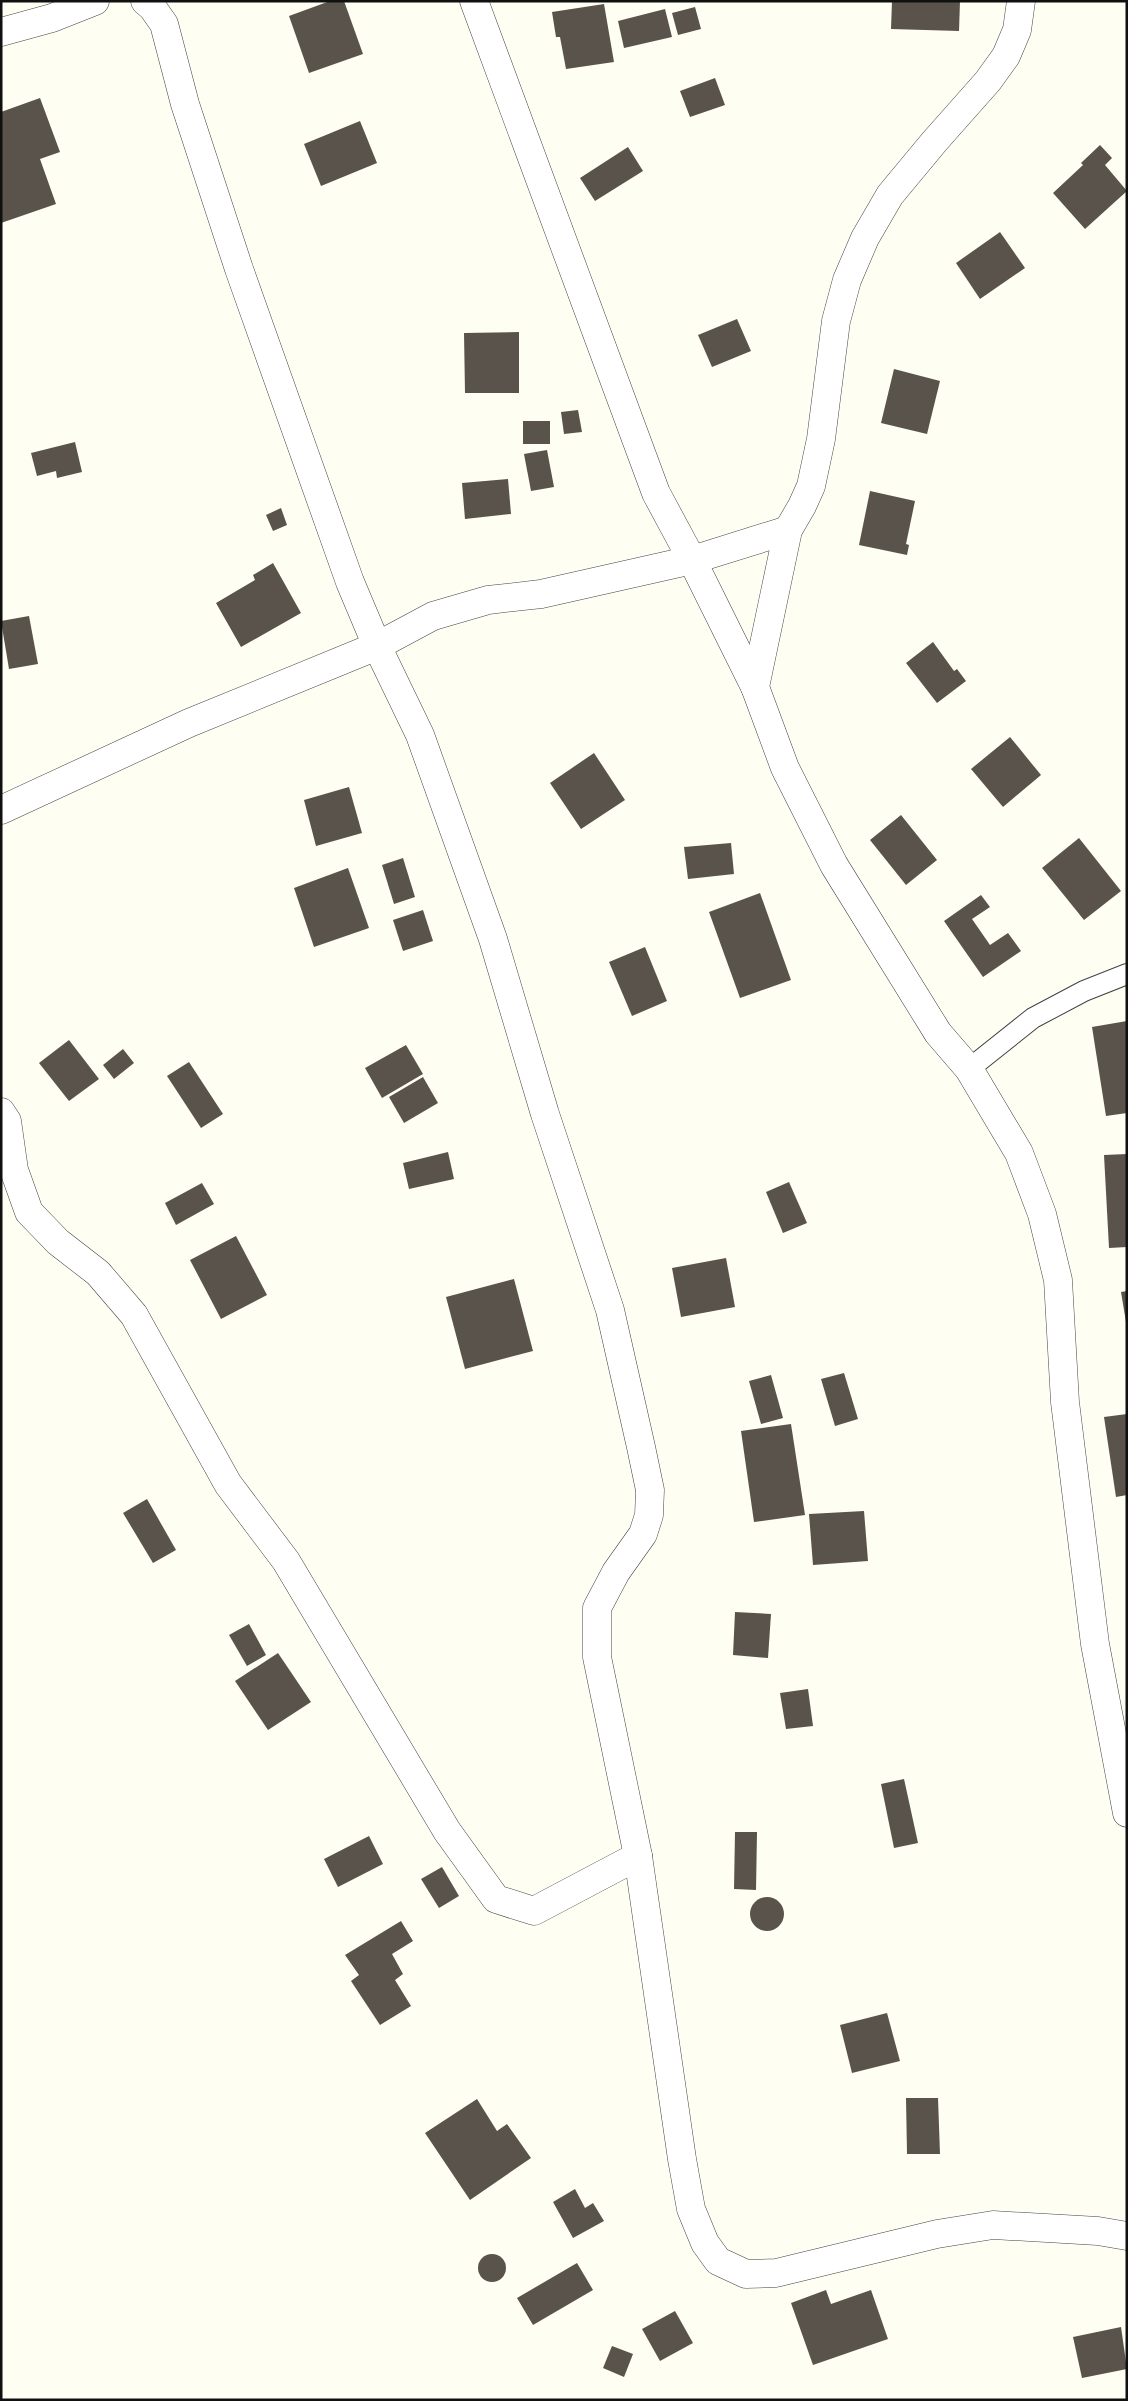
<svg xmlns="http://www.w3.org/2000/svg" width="1128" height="2401" viewBox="0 0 1128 2401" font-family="Lora,serif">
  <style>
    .building { fill: #59534c }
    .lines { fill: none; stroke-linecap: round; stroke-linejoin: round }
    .service-casing { stroke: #434343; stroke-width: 22 }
    .minor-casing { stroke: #434343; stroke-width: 29 }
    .service { stroke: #fff; stroke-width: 20 }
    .minor { stroke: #fff; stroke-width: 28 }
  </style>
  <rect width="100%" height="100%" fill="#fffef3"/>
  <g class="building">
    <polygon points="330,1 344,1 363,54 309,73 289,16"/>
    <polygon points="892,1 960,1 959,31 891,29"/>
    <polygon points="604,4 614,62 566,69 560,37 556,37 552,12"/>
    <polygon points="695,7 701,29 678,35 672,13"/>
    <polygon points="665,9 672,37 624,48 618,21"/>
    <polygon points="715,78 725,105 690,117 680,91"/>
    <polygon points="40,98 60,152 40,159 56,204 1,223 1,112"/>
    <polygon points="360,121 377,163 321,186 304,144"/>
    <polygon points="1100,145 1112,158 1105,165 1127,191 1085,229 1053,193 1083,165 1081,163"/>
    <polygon points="628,147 643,171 595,201 580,178"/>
    <polygon points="1000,232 1025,268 980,299 956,263"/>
    <polygon points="737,319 751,351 712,367 698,335"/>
    <polygon points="519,332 519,393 465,393 464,333"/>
    <polygon points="894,369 940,381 927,434 881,423"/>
    <polygon points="578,410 582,432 564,434 561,412"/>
    <rect x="523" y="421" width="27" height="23"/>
    <polygon points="75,442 82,472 57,478 56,471 37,476 31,453"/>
    <polygon points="547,450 554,487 531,491 524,454"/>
    <polygon points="508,479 511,514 465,519 462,483"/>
    <polygon points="870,491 915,501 906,544 909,545 907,555 859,545"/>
    <polygon points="281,508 287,525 273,531 266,515"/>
    <polygon points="273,563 301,613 241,647 216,603 255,580 253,575"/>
    <polygon points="29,616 38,664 9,669 1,621"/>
    <polygon points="933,642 954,671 957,669 966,681 937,703 906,663"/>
    <polygon points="1010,737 1041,775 1003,807 971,769"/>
    <polygon points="594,753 625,800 581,829 550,783"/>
    <polygon points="349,787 362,833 316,846 304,800"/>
    <polygon points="901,815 937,860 906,885 870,840"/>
    <polygon points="1079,838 1121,891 1084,920 1042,868"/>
    <polygon points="731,843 734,874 688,879 684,847"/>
    <polygon points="403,858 415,897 394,904 382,865"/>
    <polygon points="348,868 369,928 314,947 294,888"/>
    <polygon points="760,893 791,980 740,998 709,912"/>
    <polygon points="981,895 990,907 972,919 990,945 1008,933 1021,951 983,977 944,921"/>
    <polygon points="423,910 433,941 403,951 393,920"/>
    <polygon points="645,947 667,1001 632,1016 609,962"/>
    <polygon points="1127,1021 1127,1113 1106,1116 1092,1027"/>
    <polygon points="69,1040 99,1079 69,1101 39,1063"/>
    <polygon points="406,1045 423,1074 382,1098 365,1068"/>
    <polygon points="123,1049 134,1063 114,1079 103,1065"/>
    <polygon points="189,1062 223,1114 201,1128 167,1076"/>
    <polygon points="423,1077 438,1103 404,1123 389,1097"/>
    <polygon points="448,1152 454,1179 409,1189 403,1163"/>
    <polygon points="1127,1154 1127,1247 1109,1248 1104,1155"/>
    <polygon points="789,1182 807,1223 783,1233 766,1192"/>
    <polygon points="202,1183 214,1204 176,1225 165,1203"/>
    <polygon points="236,1236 267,1295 221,1319 190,1260"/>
    <polygon points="726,1258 735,1307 681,1317 672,1268"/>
    <polygon points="514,1279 533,1351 465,1369 446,1297"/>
    <polygon points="1127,1291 1127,1322 1126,1322 1121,1292"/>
    <polygon points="844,1373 858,1419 835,1426 821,1379"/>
    <polygon points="771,1375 783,1418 761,1424 749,1381"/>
    <polygon points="1127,1414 1127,1495 1116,1497 1104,1417"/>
    <polygon points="791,1424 805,1515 754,1522 741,1431"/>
    <polygon points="147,1499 176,1550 153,1563 123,1513"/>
    <polygon points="864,1511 868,1561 813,1565 809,1514"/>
    <polygon points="735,1612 771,1614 768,1658 733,1655"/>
    <polygon points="249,1624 266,1655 247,1666 229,1635"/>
    <polygon points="278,1653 311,1702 268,1730 235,1681"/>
    <polygon points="808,1689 813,1726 786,1729 780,1693"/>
    <polygon points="904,1779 918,1843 894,1848 881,1784"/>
    <polygon points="735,1832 757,1832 756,1890 734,1889"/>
    <polygon points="369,1836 383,1864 338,1887 324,1859"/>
    <polygon points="442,1867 459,1896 439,1908 421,1879"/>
    <circle cx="767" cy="1914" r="17"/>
    <polygon points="401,1921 413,1941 392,1954 403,1974 395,1980 411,2006 380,2025 351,1981 359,1975 345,1955"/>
    <polygon points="887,2013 900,2061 852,2073 840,2025"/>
    <polygon points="906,2098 938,2098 940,2154 907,2154"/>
    <polygon points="477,2099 497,2131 507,2124 531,2158 470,2200 425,2133"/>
    <polygon points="575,2189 585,2208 593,2203 604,2221 573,2238 553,2202"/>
    <circle cx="492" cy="2268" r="14"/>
    <polygon points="577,2263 593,2290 533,2325 517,2298"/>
    <polygon points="826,2290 831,2304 871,2290 888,2339 813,2365 791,2303"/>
    <polygon points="675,2311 693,2343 660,2361 642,2329"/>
    <polygon points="1121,2327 1127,2369 1082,2378 1073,2337"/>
    <polygon points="612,2346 633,2354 624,2377 603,2368"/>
  </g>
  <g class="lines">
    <g class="service-casing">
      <polyline id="service" points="969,1069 1033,1018 1084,991 1127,974"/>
    </g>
    <g class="minor-casing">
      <g id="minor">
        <polyline points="145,1 152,7 164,24 185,104 239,269 350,582 377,646 420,735 493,939 545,1114 610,1310 641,1447 650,1490 649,1515 643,1534 616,1572 597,1608 597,1657 638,1856 682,2159 691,2209 705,2243 718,2261 746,2274 776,2273 937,2234 993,2225 1098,2231 1127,2236"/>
        <polyline points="474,1 656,493 692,560 755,687"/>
        <polyline points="1021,1 1017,30 1006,56 988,81 934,142 890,195 865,238 847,280 836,321 821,439 811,486 802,506 788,530 755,687 785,768 834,865 938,1033 969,1069 1019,1153 1042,1214 1058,1280 1065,1402 1095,1644 1127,1813"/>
        <polyline points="1,32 52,18 95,1"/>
        <polyline points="1,810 189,723 377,646 433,616 488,600 541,594 692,560 788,530"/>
        <polyline points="1,1112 7,1121 14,1170 29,1212 58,1242 98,1273 134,1315 228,1484 286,1561 447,1831 496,1899 534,1911 638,1856"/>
      </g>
    </g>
    <use href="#service" class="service"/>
    <use href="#minor" class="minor"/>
  </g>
  <rect width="1128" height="2401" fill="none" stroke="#101010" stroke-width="5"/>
</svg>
